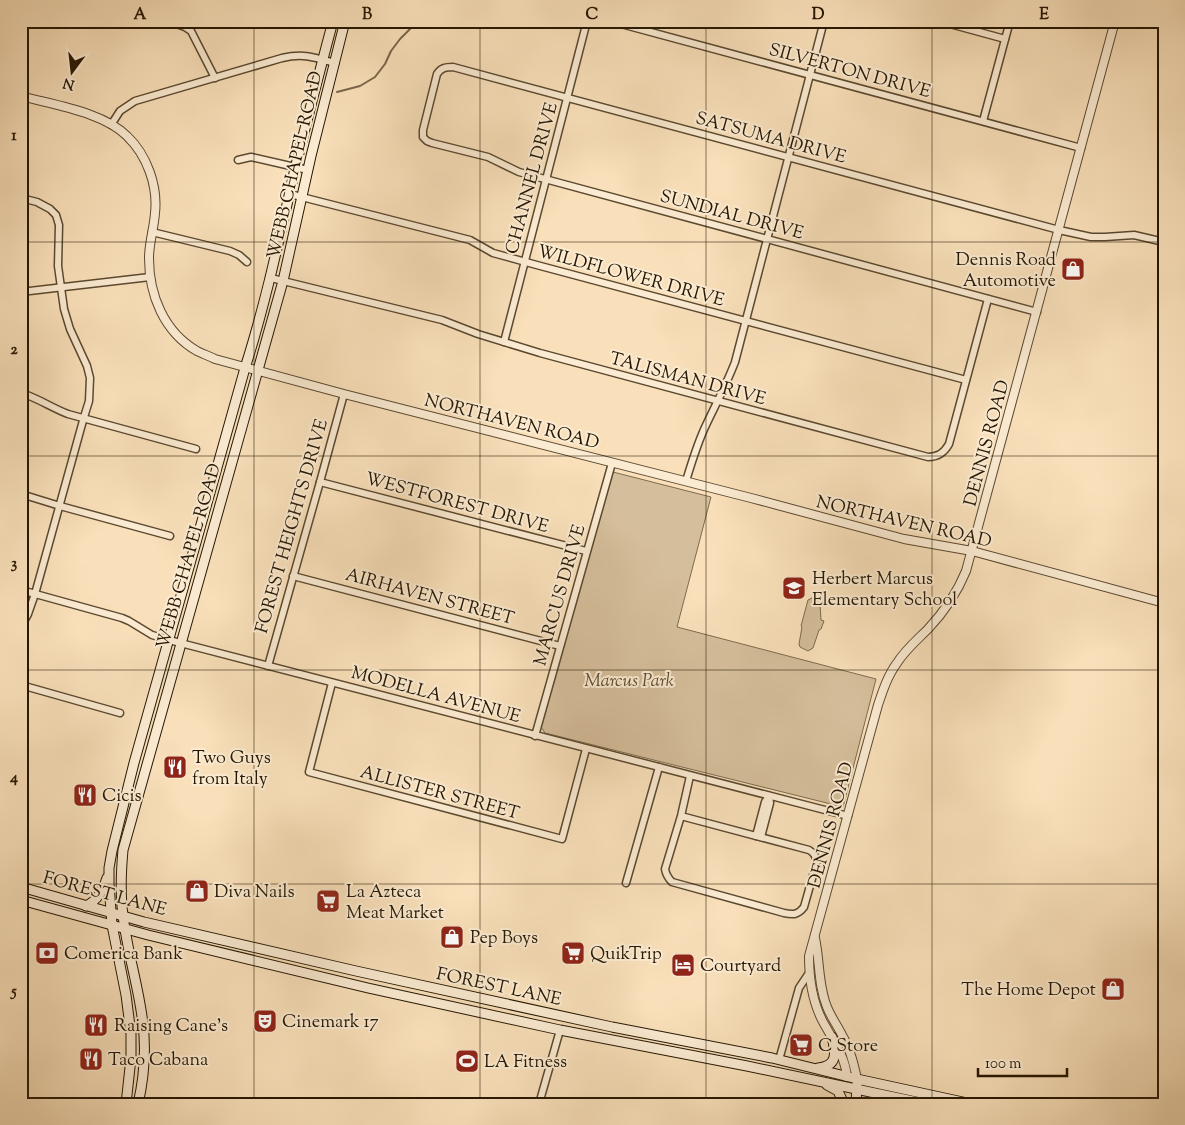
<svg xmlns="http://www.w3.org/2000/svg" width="1185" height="1125" viewBox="0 0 1185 1125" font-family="'Sorts Mill Goudy',serif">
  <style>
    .green { fill: #d5be9b; stroke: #7e6a4e }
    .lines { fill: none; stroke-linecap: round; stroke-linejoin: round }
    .stream { stroke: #79674b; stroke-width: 2 }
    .minor-casing { stroke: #5b4930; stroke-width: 9 }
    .tertiary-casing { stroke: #5b4930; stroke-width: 10 }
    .secondary-casing { stroke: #261702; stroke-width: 11 }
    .minor { stroke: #fbebd2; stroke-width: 6 }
    .tertiary { stroke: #fbebd2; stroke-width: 8 }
    .secondary { stroke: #fbebd2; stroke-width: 9 }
    .grid { fill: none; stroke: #261702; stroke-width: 1; stroke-opacity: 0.55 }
    .labels { text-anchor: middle; stroke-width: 4; stroke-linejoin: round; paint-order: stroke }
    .street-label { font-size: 18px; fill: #261702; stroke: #fbebd2 }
    .poi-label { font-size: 18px; fill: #261702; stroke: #fbebd2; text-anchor: start }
    .park-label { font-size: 18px; font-style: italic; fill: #5b4930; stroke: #fbebd2 }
    .neatline { fill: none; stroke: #261702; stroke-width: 2 }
    .grid-label { font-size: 16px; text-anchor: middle; font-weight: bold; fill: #261702 }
  </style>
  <rect width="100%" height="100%" fill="#f9e0ba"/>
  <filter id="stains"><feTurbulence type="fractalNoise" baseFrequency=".004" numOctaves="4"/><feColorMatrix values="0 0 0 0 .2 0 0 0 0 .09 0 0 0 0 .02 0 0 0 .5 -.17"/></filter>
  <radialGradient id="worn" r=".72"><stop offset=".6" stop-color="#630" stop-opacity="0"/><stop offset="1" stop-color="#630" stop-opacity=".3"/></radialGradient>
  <g class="green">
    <polygon points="613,472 711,497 677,627 876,679 843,807 545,733 541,727"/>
    <polygon points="812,598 820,604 821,620 824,621 821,629 819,630 813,648 808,651 800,647 799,644 802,627 801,626 808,600"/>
  </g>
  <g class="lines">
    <g class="stream">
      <polyline points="474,21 484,24 499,21"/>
      <polyline points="337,92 360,86 375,77 385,64 391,51 400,39 411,28 429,21"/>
    </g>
    <g class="minor-casing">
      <g id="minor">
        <polyline points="168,21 185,27 191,31 215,78"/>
        <polyline points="610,21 1081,148"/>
        <polyline points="939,21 1005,39"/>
        <polyline points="983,121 1010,21"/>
        <path d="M111 125 120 111 135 101 282 58C303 53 314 57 335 63"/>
        <polyline points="238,160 251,157 308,170"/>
        <polyline points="290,194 470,240 493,253 533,264 966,380"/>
        <polyline points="21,198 37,202 50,209 56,215 59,225 58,266 64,309 70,329 87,366 90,378 89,401 84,417 35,594 28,614 21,627"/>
        <polyline points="152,232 230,251 239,255 247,262"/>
        <path d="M271 278 442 320 478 334 540 353 928 457C938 457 944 453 949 444L988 299"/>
        <polyline points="21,292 150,277"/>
        <path d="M1037 312 519 172 488 157 432 143 427 141 423 137V130L437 74C441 68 445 67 453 67L1059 230 1091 237H1105L1134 235 1164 242"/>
        <polyline points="504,342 587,21"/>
        <path d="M21 393C38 398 52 408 68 414L196 449"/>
        <path d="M686 481C692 461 698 441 707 423 717 402 727 383 735 362L824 21"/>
        <polyline points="320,482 586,551"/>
        <polyline points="21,494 60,506 170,536"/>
        <polyline points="293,576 560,646"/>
        <polyline points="21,590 122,618 129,621 152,635 169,640 848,816"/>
        <polyline points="268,666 320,482 344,394"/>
        <polyline points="332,683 309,772 562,839 586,749"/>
        <polyline points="21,685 120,713"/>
        <polyline points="535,736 612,463"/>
        <path d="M681 816 809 850C814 853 815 855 817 861L804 907C798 915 793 915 784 913L672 882C668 878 666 875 665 869L681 816 690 776"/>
        <polyline points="756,836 765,802 769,796"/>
        <polyline points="761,837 770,803 769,796"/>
        <polyline points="626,883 659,767"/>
        <polyline points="779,1060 799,988 809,973"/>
        <polyline points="539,1104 560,1030"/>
      </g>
    </g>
    <g class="tertiary-casing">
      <g id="tertiary">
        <path d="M21 96C54 105 103 112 127 136 147 155 158 186 155 213 154 228 149 243 149 258 149 295 164 332 197 351 203 354 209 356 215 359L344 394 751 498 904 539 972 551 1164 603"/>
        <path d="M815 938C820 961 818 985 827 1007 831 1017 837 1025 842 1035 850 1048 854 1064 857 1079"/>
        <path d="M847 1077C845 1055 832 1039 822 1020 812 1000 809 978 809 956L878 705C883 690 888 675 897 663 905 650 917 640 928 629 944 612 957 593 966 571L1115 21"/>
      </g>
    </g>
    <g class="secondary-casing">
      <g id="secondary">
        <polyline points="21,887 144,922 356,971 612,1027 772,1058 857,1079 972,1104"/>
        <polyline points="21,900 148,935 368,988 560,1030 747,1066 927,1104"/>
        <path d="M86 906C98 900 103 890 107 878"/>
        <path d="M818 1068C838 1066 836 1053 832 1037"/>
        <polyline points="827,1085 838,1091 844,1104"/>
        <path d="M126 1104 131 1058V1034L126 995 112 925 109 884V868L112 851 134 763 245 368C266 302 280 235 295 169 307 119 320 70 333 21"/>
        <path d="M138 1104C144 1078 146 1050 143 1024 139 987 127 952 123 915 120 893 121 872 123 850L283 281 311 156 345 21"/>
        <polyline points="856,1104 857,1084"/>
      </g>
    </g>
    <use href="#minor" class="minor"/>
    <use href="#tertiary" class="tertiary"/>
    <use href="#secondary" class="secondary"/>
  </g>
  <path class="grid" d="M254 21V1104M480 21V1104M706 21V1104M932 21V1104M21 242H1164M21 456H1164M21 670H1164M21 884H1164"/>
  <defs>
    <g id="shop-square" transform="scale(1.25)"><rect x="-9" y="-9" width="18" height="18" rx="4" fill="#8f2418" stroke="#fbebd2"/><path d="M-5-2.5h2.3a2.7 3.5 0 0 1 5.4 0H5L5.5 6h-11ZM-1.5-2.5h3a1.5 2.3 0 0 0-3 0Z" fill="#fff"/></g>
    <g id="school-square" transform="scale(1.25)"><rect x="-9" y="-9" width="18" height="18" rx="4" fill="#8f2418" stroke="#fbebd2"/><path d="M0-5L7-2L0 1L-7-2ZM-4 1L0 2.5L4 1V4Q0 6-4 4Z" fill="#fff"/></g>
    <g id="restaurant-square" transform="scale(1.25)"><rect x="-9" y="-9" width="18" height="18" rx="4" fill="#8f2418" stroke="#fbebd2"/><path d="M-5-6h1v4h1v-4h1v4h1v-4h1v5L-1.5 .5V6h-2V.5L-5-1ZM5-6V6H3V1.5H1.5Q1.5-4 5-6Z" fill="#fff"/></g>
    <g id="supermarket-square" transform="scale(1.25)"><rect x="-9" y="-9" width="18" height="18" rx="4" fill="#8f2418" stroke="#fbebd2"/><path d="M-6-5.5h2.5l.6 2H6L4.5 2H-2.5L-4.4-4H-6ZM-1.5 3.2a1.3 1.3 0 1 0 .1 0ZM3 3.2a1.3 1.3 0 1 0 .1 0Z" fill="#fff"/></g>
    <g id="bank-square" transform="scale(1.25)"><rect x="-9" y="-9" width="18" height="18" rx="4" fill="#8f2418" stroke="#fbebd2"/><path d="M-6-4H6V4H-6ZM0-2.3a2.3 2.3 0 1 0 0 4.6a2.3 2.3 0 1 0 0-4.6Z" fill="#fff"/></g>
    <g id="hotel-square" transform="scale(1.25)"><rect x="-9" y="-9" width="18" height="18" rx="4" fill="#8f2418" stroke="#fbebd2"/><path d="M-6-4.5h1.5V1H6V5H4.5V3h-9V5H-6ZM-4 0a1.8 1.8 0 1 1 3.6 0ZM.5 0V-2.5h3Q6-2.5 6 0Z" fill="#fff"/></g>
    <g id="theatre-square" transform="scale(1.25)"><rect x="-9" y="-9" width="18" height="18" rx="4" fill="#8f2418" stroke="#fbebd2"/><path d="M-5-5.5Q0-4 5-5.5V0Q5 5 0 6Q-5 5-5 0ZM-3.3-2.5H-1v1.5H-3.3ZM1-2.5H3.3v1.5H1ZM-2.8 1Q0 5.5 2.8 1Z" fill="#fff"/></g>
    <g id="stadium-square" transform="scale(1.25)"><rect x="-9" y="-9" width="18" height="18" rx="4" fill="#8f2418" stroke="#fbebd2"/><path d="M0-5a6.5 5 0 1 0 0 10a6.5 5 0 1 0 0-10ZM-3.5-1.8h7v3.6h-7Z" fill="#fff"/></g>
  </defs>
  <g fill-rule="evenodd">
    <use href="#shop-square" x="1073" y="269"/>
    <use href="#school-square" x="794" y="588"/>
    <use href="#restaurant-square" x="175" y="767"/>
    <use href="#restaurant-square" x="85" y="795"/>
    <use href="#shop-square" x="197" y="891"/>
    <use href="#supermarket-square" x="328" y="901"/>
    <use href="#shop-square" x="452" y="937"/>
    <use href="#bank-square" x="47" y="953"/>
    <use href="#supermarket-square" x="573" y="953"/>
    <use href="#hotel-square" x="683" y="965"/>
    <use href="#shop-square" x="1113" y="989"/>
    <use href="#theatre-square" x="265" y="1021"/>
    <use href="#restaurant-square" x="96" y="1025"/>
    <use href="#supermarket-square" x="801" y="1045"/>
    <use href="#restaurant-square" x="91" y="1059"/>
    <use href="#stadium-square" x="467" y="1061"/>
  </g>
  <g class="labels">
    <g class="street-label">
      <text transform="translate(850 70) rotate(15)" y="6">SILVERTON DRIVE</text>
      <text transform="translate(771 137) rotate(15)" y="6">SATSUMA DRIVE</text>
      <text transform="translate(294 165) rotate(-77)" y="6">WEBB CHAPEL ROAD</text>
      <text transform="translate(531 178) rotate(-75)" y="6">CHANNEL DRIVE</text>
      <text transform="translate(732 214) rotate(15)" y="6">SUNDIAL DRIVE</text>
      <text transform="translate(631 275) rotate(15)" y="6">WILDFLOWER DRIVE</text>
      <text transform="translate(688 378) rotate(15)" y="6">TALISMAN DRIVE</text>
      <text transform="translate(512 421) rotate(14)" y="6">NORTHAVEN ROAD</text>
      <text transform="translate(986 443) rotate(-75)" y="6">DENNIS ROAD</text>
      <text transform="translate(457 502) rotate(15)" y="6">WESTFOREST DRIVE</text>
      <text transform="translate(904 521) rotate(13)" y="6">NORTHAVEN ROAD</text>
      <text transform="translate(291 526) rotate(-74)" y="6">FOREST HEIGHTS DRIVE</text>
      <text transform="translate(188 556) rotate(-74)" y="6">WEBB CHAPEL ROAD</text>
      <text transform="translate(559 595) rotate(-74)" y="6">MARCUS DRIVE</text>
      <text transform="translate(430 596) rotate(15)" y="6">AIRHAVEN STREET</text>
      <text transform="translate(436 694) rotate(15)" y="6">MODELLA AVENUE</text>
      <text transform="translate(440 792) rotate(15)" y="6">ALLISTER STREET</text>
      <text transform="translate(830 825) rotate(-75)" y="6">DENNIS ROAD</text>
      <text transform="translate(105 893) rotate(15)" y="6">FOREST LANE</text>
      <text transform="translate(499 986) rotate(12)" y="6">FOREST LANE</text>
    </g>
    <g class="poi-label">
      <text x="1056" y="265" text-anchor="end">Dennis Road<tspan x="1056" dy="21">Automotive</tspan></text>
      <text x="812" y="584">Herbert Marcus<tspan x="812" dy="21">Elementary School</tspan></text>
      <text x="192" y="763">Two Guys<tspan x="192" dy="21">from Italy</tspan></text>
      <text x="102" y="801">Cicis</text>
      <text x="214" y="897">Diva Nails</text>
      <text x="346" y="897">La Azteca<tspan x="346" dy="21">Meat Market</tspan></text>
      <text x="470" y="943">Pep Boys</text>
      <text x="64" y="959">Comerica Bank</text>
      <text x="590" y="959">QuikTrip</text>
      <text x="700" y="971">Courtyard</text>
      <text x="1096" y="995" text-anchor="end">The Home Depot</text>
      <text x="282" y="1027">Cinemark 17</text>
      <text x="114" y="1031">Raising Cane's</text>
      <text x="818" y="1051">C Store</text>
      <text x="108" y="1065">Taco Cabana</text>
      <text x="484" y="1067">LA Fitness</text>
    </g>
    <g class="park-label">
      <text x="629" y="686">Marcus Park</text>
    </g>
  </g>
  <rect width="1185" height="1125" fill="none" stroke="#f9e0ba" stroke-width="55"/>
  <g transform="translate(72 72) rotate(195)" stroke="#fbebd2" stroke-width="4" paint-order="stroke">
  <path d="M0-4L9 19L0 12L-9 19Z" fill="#261702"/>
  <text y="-8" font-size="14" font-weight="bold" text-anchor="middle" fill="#261702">N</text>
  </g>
  <path d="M978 1068v8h89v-8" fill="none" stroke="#261702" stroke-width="2.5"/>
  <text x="985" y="1068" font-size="15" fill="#261702" stroke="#fbebd2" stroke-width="4" paint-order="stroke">100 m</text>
  <rect x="28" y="28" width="1130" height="1070" class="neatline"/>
  <g class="grid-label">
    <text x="140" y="19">A</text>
    <text x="367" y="19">B</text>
    <text x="592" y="19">C</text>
    <text x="818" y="19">D</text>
    <text x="1044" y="19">E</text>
    <text x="14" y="140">1</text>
    <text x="14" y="354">2</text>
    <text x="14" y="568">3</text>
    <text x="14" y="782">4</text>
    <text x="14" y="996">5</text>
  </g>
  <rect width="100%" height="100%" filter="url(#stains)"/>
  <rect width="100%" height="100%" fill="url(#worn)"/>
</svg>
